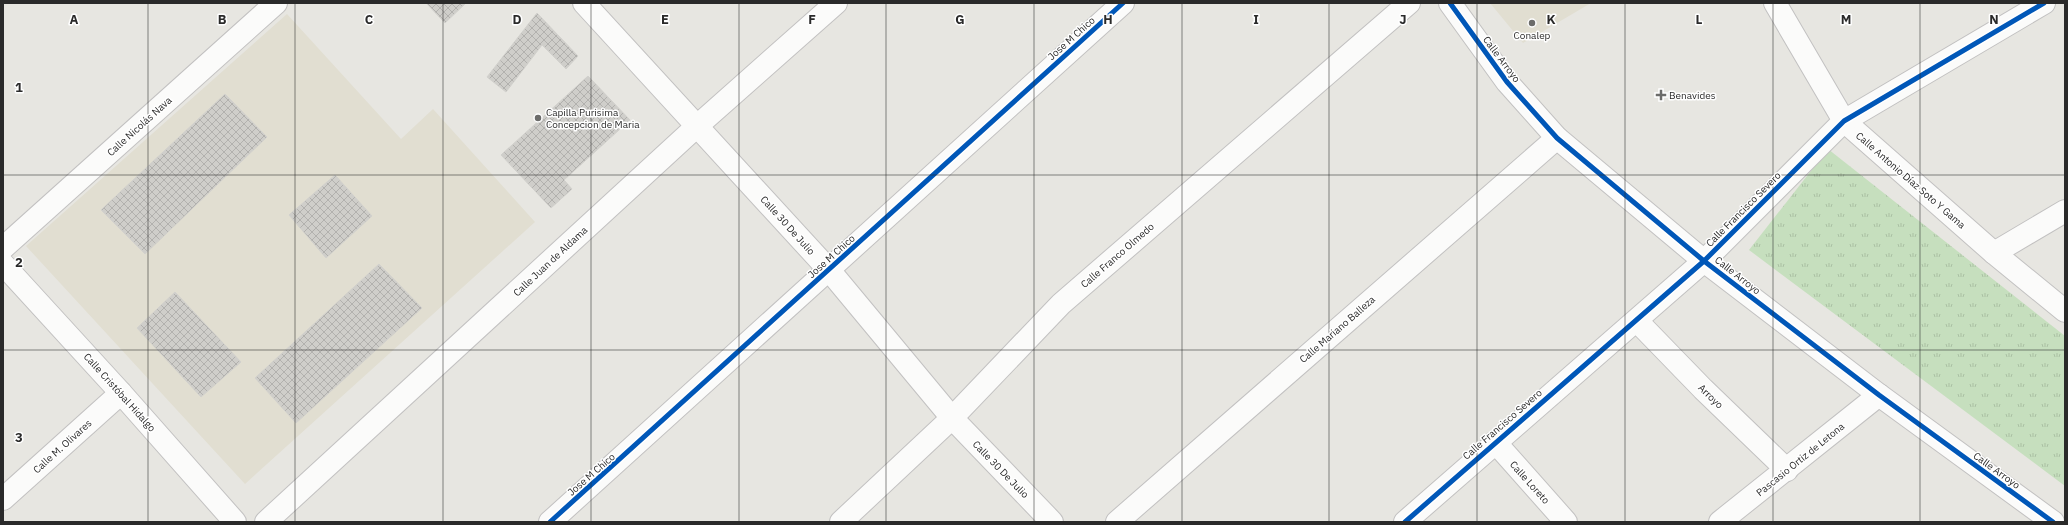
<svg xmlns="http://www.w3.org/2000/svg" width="2068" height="525" viewBox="0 0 2068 525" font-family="'IBM Plex Sans',sans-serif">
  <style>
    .education { fill: #e1ded1 }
    .park { fill: url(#park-tufts) }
    .building { fill: url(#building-cross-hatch); stroke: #d2d1cd }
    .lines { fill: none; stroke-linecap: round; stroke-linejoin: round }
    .minor-casing { stroke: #c2c1c1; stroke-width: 24 }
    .minor { stroke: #fbfbfa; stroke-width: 22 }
    .cycleway-casing { stroke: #fff; stroke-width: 8 }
    .cycleway { stroke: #0057b8; stroke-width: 5 }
    .grid { fill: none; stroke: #2a2a2a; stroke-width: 1; stroke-opacity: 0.55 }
    .poi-dot { fill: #6c6c6a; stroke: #fff; stroke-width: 1.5 }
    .labels { text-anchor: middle; stroke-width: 3; stroke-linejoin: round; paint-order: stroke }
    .poi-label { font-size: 10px; fill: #2a2a2a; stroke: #fff; text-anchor: start }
    .street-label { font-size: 10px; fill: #2a2a2a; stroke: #fff }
    .grid-label { font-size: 13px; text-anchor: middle; font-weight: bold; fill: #2a2a2a; stroke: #fff; stroke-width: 3; stroke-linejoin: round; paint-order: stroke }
  </style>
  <defs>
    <pattern id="park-tufts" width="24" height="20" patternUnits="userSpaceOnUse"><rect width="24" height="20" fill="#c6dfbe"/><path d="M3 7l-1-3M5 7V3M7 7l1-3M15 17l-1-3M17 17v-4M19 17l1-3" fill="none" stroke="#aac0a3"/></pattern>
    <pattern id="building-cross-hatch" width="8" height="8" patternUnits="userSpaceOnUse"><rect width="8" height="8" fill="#cfceca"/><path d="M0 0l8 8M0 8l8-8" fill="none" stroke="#b2b1ae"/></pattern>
  </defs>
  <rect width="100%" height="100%" fill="#e7e6e1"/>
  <g class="education">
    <polygon points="1490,3 1591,3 1523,43"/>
    <polygon points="287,14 401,139 433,109 535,222 245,484 26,246"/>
  </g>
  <polygon class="park" points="1828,149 2065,336 2065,486 1749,250"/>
  <g class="building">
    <polygon points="426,3 466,3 445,23"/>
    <polygon points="537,13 578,56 566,69 542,45 506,92 487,77"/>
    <polygon points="588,76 630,120 564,180 572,189 551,208 501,155"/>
    <polygon points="225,94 267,137 145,254 101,210"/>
    <polygon points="335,175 372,216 326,258 289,215"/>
    <polygon points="379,264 422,308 296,423 255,378"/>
    <polygon points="175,292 241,362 201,397 137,328"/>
  </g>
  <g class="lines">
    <g class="minor-casing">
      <g id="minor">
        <polyline points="584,3 829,270 952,418 1052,522"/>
        <polyline points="1450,3 1507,82 1557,138 1704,261 1879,395 2053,522"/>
        <polyline points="1775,3 1844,121 1994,253 2065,311"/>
        <polyline points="3,248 276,3"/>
        <polyline points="1994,253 2065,211"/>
        <polyline points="3,264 121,393 235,522"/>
        <polyline points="1637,321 1703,389 1787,470"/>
        <polyline points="1495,442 1566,522"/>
        <polyline points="3,499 121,393"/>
        <polyline points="266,522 696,127 836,3"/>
        <polyline points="550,522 1123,3"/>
        <polyline points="841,522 952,418 1061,304 1409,3"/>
        <polyline points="1117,522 1557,138"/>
        <polyline points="1405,522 1704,261 1844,121 2044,3"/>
        <polyline points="1720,522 1879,395"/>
      </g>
    </g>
    <use href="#minor" class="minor"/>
    <g class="cycleway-casing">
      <g id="cycleway">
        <polyline points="1450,3 1507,82 1557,138 1704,261 1879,395 2053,522"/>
        <polyline points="550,522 1123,3"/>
        <polyline points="1405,522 1704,261 1844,121 2044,3"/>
      </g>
    </g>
    <use href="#cycleway" class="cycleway"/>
  </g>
  <path class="grid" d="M148 3V522M295 3V522M443 3V522M591 3V522M739 3V522M886 3V522M1034 3V522M1182 3V522M1329 3V522M1477 3V522M1625 3V522M1773 3V522M1920 3V522M3 175H2065M3 350H2065"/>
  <g class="poi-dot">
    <circle cx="1532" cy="23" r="4"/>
    <path d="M1659 89h4v4h4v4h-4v4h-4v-4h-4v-4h4z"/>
    <circle cx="538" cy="118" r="4"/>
  </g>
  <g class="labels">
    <g class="poi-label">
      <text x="1532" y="39" text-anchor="middle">Conalep</text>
      <text x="1669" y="99">Benavides</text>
      <text x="546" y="116">Capilla Purisima<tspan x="546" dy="12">Concepcion de Maria</tspan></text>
    </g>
    <g class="street-label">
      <text transform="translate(1071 38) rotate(-42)" y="4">Jose M Chico</text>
      <text transform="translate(1502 59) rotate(53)" y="4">Calle Arroyo</text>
      <text transform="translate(139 126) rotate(-42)" y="4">Calle Nicolás Nava</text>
      <text transform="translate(1911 180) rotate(41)" y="4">Calle Antonio Díaz Soto Y Gama</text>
      <text transform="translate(1743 209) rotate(-45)" y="4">Calle Francisco Severo</text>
      <text transform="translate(788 225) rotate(48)" y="4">Calle 30 De Julio</text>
      <text transform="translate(1117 255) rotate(-41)" y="4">Calle Franco Olmedo</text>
      <text transform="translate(831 256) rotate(-42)" y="4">Jose M Chico</text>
      <text transform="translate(550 261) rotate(-43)" y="4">Calle Juan de Aldama</text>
      <text transform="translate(1738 275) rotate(38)" y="4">Calle Arroyo</text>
      <text transform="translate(1337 329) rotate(-41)" y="4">Calle Mariano Balleza</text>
      <text transform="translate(120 392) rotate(48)" y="4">Calle Cristóbal Hidalgo</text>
      <text transform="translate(1711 396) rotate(44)" y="4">Arroyo</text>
      <text transform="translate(1502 424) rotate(-41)" y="4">Calle Francisco Severo</text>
      <text transform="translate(62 446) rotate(-42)" y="4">Calle M. Olivares</text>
      <text transform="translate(1800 459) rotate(-39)" y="4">Pascasio Ortiz de Letona</text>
      <text transform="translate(1001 469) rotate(46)" y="4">Calle 30 De Julio</text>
      <text transform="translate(1997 470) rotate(36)" y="4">Calle Arroyo</text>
      <text transform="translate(591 474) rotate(-41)" y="4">Jose M Chico</text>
      <text transform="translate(1530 482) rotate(48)" y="4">Calle Loreto</text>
    </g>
  </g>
  <g class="grid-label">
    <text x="74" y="24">A</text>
    <text x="222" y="24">B</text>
    <text x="369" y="24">C</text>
    <text x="517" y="24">D</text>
    <text x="665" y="24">E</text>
    <text x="812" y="24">F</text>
    <text x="960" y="24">G</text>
    <text x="1108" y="24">H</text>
    <text x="1256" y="24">I</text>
    <text x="1403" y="24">J</text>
    <text x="1551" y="24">K</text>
    <text x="1699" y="24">L</text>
    <text x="1846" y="24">M</text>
    <text x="1994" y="24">N</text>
    <text x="19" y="92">1</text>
    <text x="19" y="267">2</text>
    <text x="19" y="442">3</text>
  </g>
  <rect width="2068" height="525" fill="none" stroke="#2a2a2a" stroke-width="8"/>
</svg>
